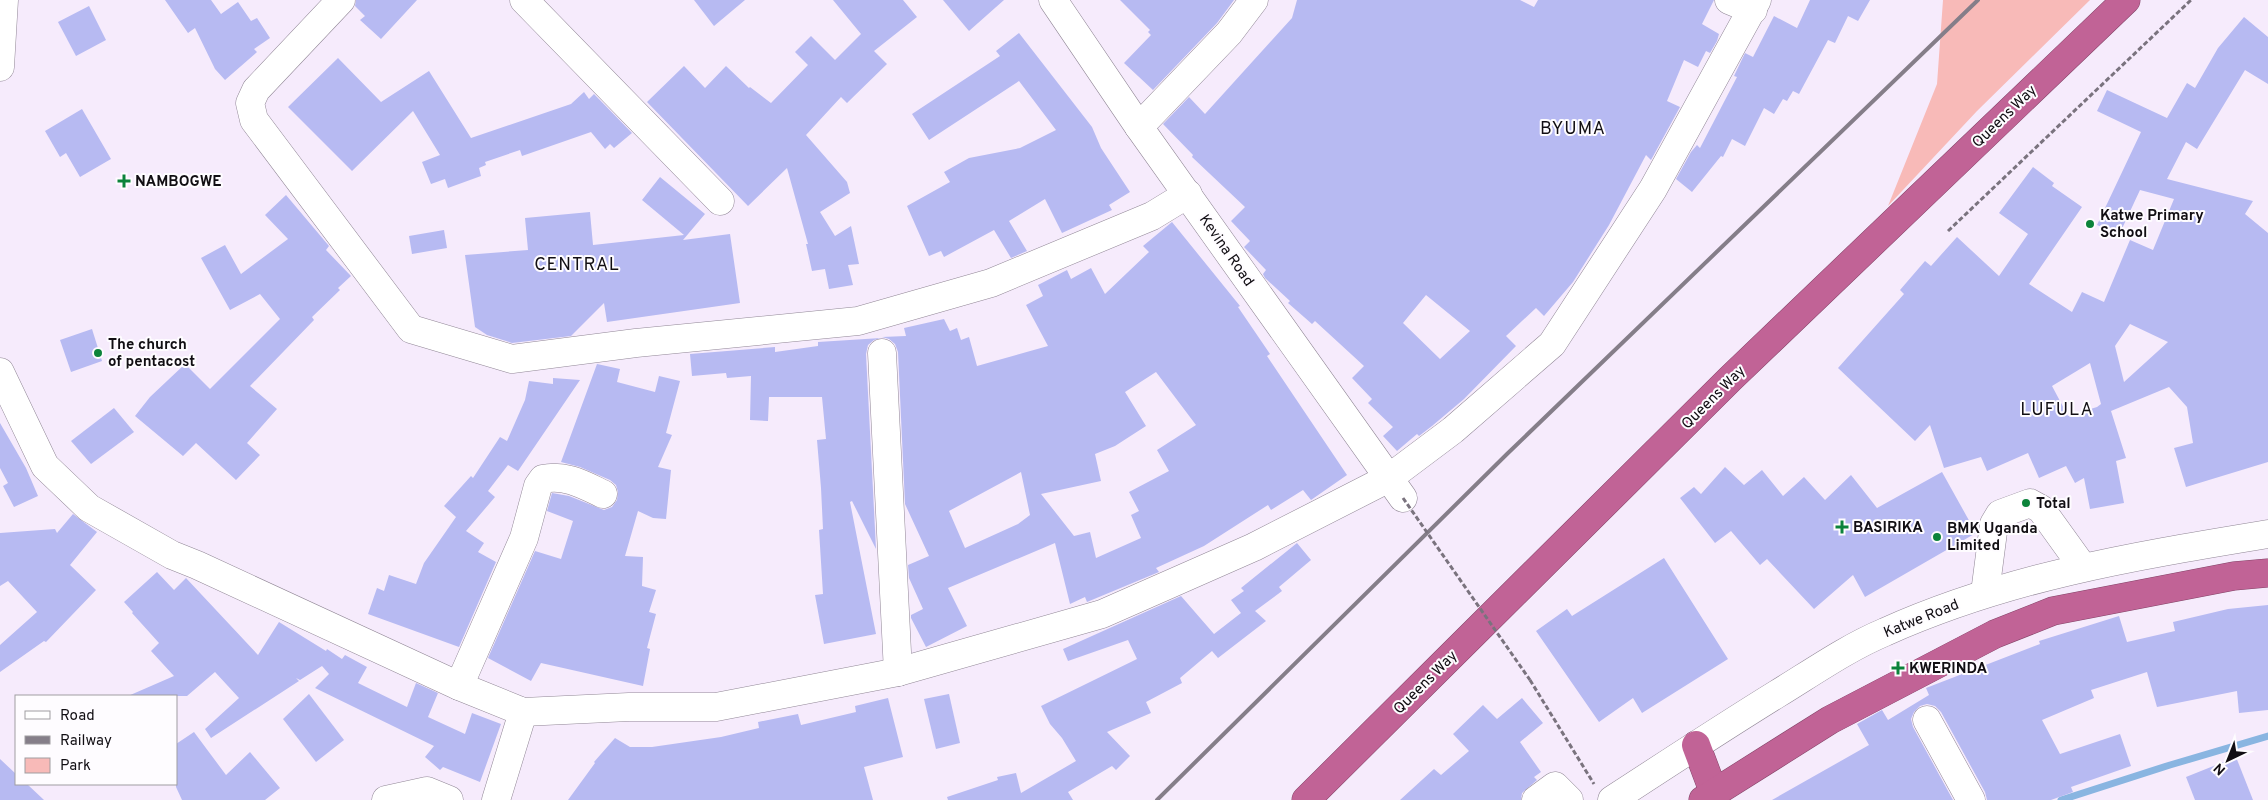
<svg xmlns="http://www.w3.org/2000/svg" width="2268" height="800" viewBox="0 0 2268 800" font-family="Overpass,sans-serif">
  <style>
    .green { fill: #f8bab8 }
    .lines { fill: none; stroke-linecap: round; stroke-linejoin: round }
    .stream { stroke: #89b5e1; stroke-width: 7 }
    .building { fill: #b7baf2; fill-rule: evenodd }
    .minor-casing { stroke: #918796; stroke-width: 29 }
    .highway-casing { stroke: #834568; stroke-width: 29 }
    .path { stroke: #7a737e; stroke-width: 3; stroke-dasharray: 5 2.5; stroke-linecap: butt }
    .minor { stroke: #fff; stroke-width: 28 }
    .highway { stroke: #c16396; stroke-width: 28 }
    .rail { stroke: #857e89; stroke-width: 4 }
    .path-bridge { stroke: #7a737e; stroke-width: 3; stroke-dasharray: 5 2.5; stroke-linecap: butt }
    .poi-dot { fill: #0c833b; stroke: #fefcff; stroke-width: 2 }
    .labels { text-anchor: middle; stroke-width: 4; stroke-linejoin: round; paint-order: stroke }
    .street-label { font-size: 15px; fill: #110e13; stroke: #fefcff }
    .poi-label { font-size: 15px; font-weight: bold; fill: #110e13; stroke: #fefcff; text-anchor: start }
    .quarter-label { font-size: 18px; letter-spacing: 1px; fill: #110e13; stroke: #fefcff }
  </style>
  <rect width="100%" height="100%" fill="#f6ebfc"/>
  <polygon class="green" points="1943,0 2090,0 1977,111 1888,206 1937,84"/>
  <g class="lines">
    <polyline class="stream" points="2061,800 2170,765 2268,736"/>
  </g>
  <g class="building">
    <polygon points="165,0 211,0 221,14 238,2 251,21 257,18 270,38 254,49 257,52 225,80 215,69 195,28 188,33"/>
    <polygon points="356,0 417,0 381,39 360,20 365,16 355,6"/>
    <polygon points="694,0 745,0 714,26"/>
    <polygon points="833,0 903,0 917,17 874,51 887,64 847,103 841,97 806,135 847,182 850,193 820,212 835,236 851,226 859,264 848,265 853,285 829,289 825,269 812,271 806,244 808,244 787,168 748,206 647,102 684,66 705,88 726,66 749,88 750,87 771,103 808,65 795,52 811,36 835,60 861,34"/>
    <polygon points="943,0 1004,0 969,31"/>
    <polygon points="1120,0 1234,0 1217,23 1153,90 1124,63 1151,35 1148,32 1150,30"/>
    <path d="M1297 0H1520L1534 7 1538 0H1714L1702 24 1719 34 1717 41 1710 53 1706 51 1698 67 1684 60 1667 101 1680 107 1651 160 1646 155 1609 225 1573 282 1544 316 1536 308 1506 336 1516 346 1464 399 1432 426 1419 436 1417 434 1397 451 1383 436 1393 427 1368 403 1372 399 1352 378 1364 366 1315 321 1312 324 1288 303 1290 301 1265 278 1263 274 1266 270 1244 247 1250 241 1231 221 1245 207 1192 157 1193 155 1163 124 1189 97 1205 114 1292 18ZM1426 295 1470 331 1440 359 1403 323Z"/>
    <polygon points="1810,0 1870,0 1858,21 1848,16 1835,43 1828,40 1799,94 1793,91 1787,101 1783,99 1774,114 1764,108 1745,146 1732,139 1723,157 1721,156 1692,192 1676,179 1691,152 1697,145 1700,148 1737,77 1734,76 1745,53 1753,57 1774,16 1797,28"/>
    <polygon points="89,6 106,40 76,56 58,22"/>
    <path d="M2244 17 2268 37V84L2245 70 2197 149 2186 142 2167 179 2253 201 2245 214 2268 233V462L2186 487 2174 448 2193 443 2187 407 2169 387 2111 411 2126 458 2116 461 2124 503 2090 509 2084 478 2075 483 2066 466 2039 478 2028 453 1987 471 1981 457 1944 468 1930 425 1915 441 1838 368 1904 294 1900 290 1925 261 1931 266 1957 237 1999 276 2028 234 1999 213 2033 167 2054 183 2052 186 2082 207 2029 284 2072 312 2082 292 2104 302 2130 240 2153 250 2174 199 2140 190 2119 235 2097 225 2141 132 2097 111 2107 90 2167 118 2187 83 2195 88 2218 48ZM2130 324 2168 342 2124 382 2115 346ZM2090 363 2101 404 2097 407 2068 416 2052 386Z"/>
    <polygon points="1019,33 1092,127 1101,148 1130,192 1109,205 1112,210 1062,233 1045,199 1009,221 1027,251 1011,258 994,230 944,257 941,251 929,256 907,206 950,182 944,172 969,158 1020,148 1056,130 1019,81 929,140 912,114 1000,56 996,51"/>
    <polygon points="338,58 381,102 429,71 471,138 571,104 584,92 589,99 594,94 632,133 614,148 610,144 605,149 591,132 522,156 520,150 485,162 486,165 479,168 481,176 448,188 445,179 431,184 422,162 440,155 413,111 352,171 288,107"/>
    <polygon points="82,109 111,159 80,177 66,153 60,157 45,131"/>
    <polygon points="660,177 705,214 683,240 730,234 740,303 607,322 604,303 571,336 512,343 487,335 475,327 465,255 528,250 525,218 590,212 593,245 684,235 642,200"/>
    <polygon points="286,195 329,246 326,250 351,276 338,288 340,290 312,317 314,320 250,386 277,409 247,443 260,455 236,480 196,443 183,456 135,416 150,397 185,364 210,389 280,319 260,294 230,310 201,258 225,245 241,274 288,239 265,215"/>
    <path d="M1172 222 1240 306 1238 307 1270 354 1267 356 1347 475 1311 500 1303 490 1271 510 1268 505 1204 546 1156 568 1159 572 1087 602 1085 597 1070 604 1055 543 948 588 967 626 926 647 911 618V615L923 609 909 578 908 565 929 556 905 504 898 352 895 344 889 339 882 337 906 336 904 328 944 319 950 331 957 328 961 340 969 337 977 366 1048 346 1026 305 1043 296 1038 285 1067 270 1071 279 1091 268 1105 294 1149 252 1143 246ZM1156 372 1196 425 1157 450 1169 471 1129 492 1139 511 1131 515 1141 538 1096 558 1090 532 1074 536 1041 494 1101 481 1095 454 1115 446 1146 426 1125 392ZM1021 472 1030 515 1018 524 965 548 949 511Z"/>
    <polygon points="444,230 447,248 412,254 409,236"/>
    <polygon points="92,329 102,361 71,372 60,340"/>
    <polygon points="881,338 874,340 868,345 866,354 876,549 852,501 850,502 876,634 824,644 815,595 823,594 819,530 823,529 821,488 817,440 826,439 822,397 769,397 768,421 750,420 751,376 727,378 726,373 692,376 690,354 775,347 775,352 818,346 818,342"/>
    <polygon points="597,364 620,369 617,382 655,392 659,376 680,381 666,433 672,435 658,467 671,470 666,519 653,518 638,511 625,556 643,557 642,586 656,590 649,612 656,614 647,648 650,649 643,686 541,663 531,681 488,658 535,551 561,559 573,521 547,511 552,493 569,496 604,510 612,507 617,500 618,492 616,485 610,480 580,467 561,462"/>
    <polygon points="553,378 580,380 518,471 508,465 488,491 495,497 466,531 484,543 478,552 496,562 459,647 368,614 377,588 384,591 389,575 416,584 424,563 456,517 444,506 471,476 473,478 500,437 507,441 525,400 529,381 553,384"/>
    <polygon points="114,408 134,432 91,464 71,441"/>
    <polygon points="0,423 26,468 38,496 14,507 3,486 8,483 0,468"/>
    <polygon points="1725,467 1744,485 1762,470 1783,496 1804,477 1825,500 1851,475 1877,508 1942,472 1976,533 1865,597 1853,575 1814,609 1767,559 1760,565 1731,531 1715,543 1680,498 1694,487 1701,494"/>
    <polygon points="73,514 97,532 70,565 96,590 46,642 44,641 0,672 0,645 37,612 8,581 0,586 0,533 55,529 57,533"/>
    <polygon points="1297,543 1311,560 1279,587 1282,591 1255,611 1266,621 1218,658 1212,651 1180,678 1182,683 1146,702 1151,713 1107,732 1130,756 1116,770 1112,766 1068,792 1073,800 948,800 947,797 998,780 997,777 1016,773 1021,793 1076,761 1062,738 1050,724 1041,706 1137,659 1128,640 1068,661 1063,649 1181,596 1214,634 1241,613 1231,600 1244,591 1241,588"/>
    <polygon points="1664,558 1728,659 1642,713 1633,698 1599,722 1536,631 1567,609 1572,616"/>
    <polygon points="157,572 174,590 186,578 258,655 279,622 326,651 327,649 342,659 345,655 367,667 358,683 407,707 416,683 438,693 428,717 465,734 472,713 501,724 480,782 443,767 440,770 425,757 434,746 315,688 329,674 322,666 300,680 296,678 299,681 211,738 205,729 239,698 215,672 187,696 128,696 174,676 151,651 159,643 132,613 133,612 124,602"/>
    <polygon points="2268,605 2268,710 2239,713 2237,691 2157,707 2147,672 2091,690 2094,698 2042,720 2060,754 2120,734 2131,766 2071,787 2073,792 2051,800 1987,800 1985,792 1941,712 1935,706 1927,704 1920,706 1914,712 1911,719 1913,727 1953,800 1772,800 1869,745 1857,724 1882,710 1888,720 1929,695 1926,688 2040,644 2039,641 2119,616 2127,642 2175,631 2173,622 2228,609"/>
    <polygon points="309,694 344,740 316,762 283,719"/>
    <polygon points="949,694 960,743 936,749 924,699"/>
    <polygon points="888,698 903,757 864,767 873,800 568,800 595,763 594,762 615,738 630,747 652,747 721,737 759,728 758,722 798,714 801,725 856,712 855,706"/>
    <polygon points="1522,698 1543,723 1520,742 1541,772 1534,777 1537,780 1522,793 1521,800 1400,800 1434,769 1441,775 1469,751 1453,734 1483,705 1497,719"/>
    <polygon points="194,732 226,775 250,752 280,788 265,800 182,800 176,787 176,744"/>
    <polygon points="2236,757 2253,800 2195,800 2186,777"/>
    <polygon points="0,759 16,774 16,784 27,784 44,800 0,800"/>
  </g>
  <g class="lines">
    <g class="minor-casing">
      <g id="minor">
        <polyline points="341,0 256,90 250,103 254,120 411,329 512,359 636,343 858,321 991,283 1152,216 1188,194"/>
        <polyline points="524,0 720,201"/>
        <polyline points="1053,0 1139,127 1403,498"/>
        <polyline points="1729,0 1753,10"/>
        <polyline points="0,67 4,0"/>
        <polyline points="1139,127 1229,33 1254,0"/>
        <polyline points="882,353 898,672"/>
        <polyline points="0,372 45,466 89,508 172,555 197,565 459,686 523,712 629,707 716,707 898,672 1102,614 1254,547 1389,478 1453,430 1552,344 1653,189 1757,0"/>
        <polyline points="1985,593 1994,524 2000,514 2030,503 2041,509 2082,566"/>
        <path d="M459 686 524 538 538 486 543 479C565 474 584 485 603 494"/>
        <polyline points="1927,720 1971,800"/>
        <polyline points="386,800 427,791 449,800"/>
        <polyline points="496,800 523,712"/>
        <polyline points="1536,800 1555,786 1569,800"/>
        <path d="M1612 800C1667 764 1722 728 1777 694 1813 672 1847 648 1885 632 2010 576 2135 556 2268 534"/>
      </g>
    </g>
    <g class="highway-casing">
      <g id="highway">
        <polyline points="1696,745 1714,793"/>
        <polyline points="1306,800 1730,379 2126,0"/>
        <polyline points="1703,800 1830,720 1995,634 2053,611 2234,576 2268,573"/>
      </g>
    </g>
    <g class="path">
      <polyline points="1948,231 2191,0"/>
      <polyline points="1530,680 1594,784"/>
    </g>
    <use href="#minor" class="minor"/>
    <use href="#highway" class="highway"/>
    <polyline class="rail" points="1157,800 1507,454 1978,0"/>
    <polyline class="path-bridge" points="1403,498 1530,680"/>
  </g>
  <g class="poi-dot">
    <path d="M121.5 173.5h5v5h5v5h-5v5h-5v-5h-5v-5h5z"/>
    <circle cx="2090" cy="224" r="5"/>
    <circle cx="98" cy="353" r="5"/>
    <circle cx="2026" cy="503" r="5"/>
    <path d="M1839.5 519.5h5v5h5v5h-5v5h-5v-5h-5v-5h5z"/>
    <circle cx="1937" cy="537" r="5"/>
    <path d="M1895.5 660.5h5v5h5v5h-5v5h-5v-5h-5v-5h5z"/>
  </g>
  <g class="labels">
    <g class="street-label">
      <text transform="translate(2004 116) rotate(-44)" y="5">Queens Way</text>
      <text transform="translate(1227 250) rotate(55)" y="5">Kevina Road</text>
      <text transform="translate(1713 397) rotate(-45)" y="5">Queens Way</text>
      <text transform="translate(1921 618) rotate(-22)" y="5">Katwe Road</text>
      <text transform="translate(1425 682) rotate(-45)" y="5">Queens Way</text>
    </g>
    <g class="poi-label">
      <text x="135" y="186">NAMBOGWE</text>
      <text x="2100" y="220">Katwe Primary<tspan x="2100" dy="17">School</tspan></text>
      <text x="108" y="349">The church<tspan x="108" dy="17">of pentacost</tspan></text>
      <text x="2036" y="508">Total</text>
      <text x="1853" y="532">BASIRIKA</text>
      <text x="1947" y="533">BMK Uganda<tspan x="1947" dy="17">Limited</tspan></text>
      <text x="1909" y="673">KWERINDA</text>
    </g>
    <g class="quarter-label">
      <text x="1573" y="134">BYUMA</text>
      <text x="577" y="270">CENTRAL</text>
      <text x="2057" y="415">LUFULA</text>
    </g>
  </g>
  <rect x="15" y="695" width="162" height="90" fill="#fefcff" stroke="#9f9da1"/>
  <rect x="25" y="711" width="25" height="8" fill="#ffffff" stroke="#9f9da1"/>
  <text x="60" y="720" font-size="15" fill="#110e13">Road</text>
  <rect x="25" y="736" width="25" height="8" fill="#857e89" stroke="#9f9da1"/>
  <text x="60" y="745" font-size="15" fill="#110e13">Railway</text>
  <rect x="25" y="758" width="25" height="15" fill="#f8bab8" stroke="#9f9da1"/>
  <text x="60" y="770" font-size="15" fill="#110e13">Park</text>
  <g transform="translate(2228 760) rotate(223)" stroke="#fefcff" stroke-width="4" paint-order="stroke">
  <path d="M0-4L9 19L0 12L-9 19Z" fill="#110e13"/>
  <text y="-8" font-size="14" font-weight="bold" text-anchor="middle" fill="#110e13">N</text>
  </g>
</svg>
